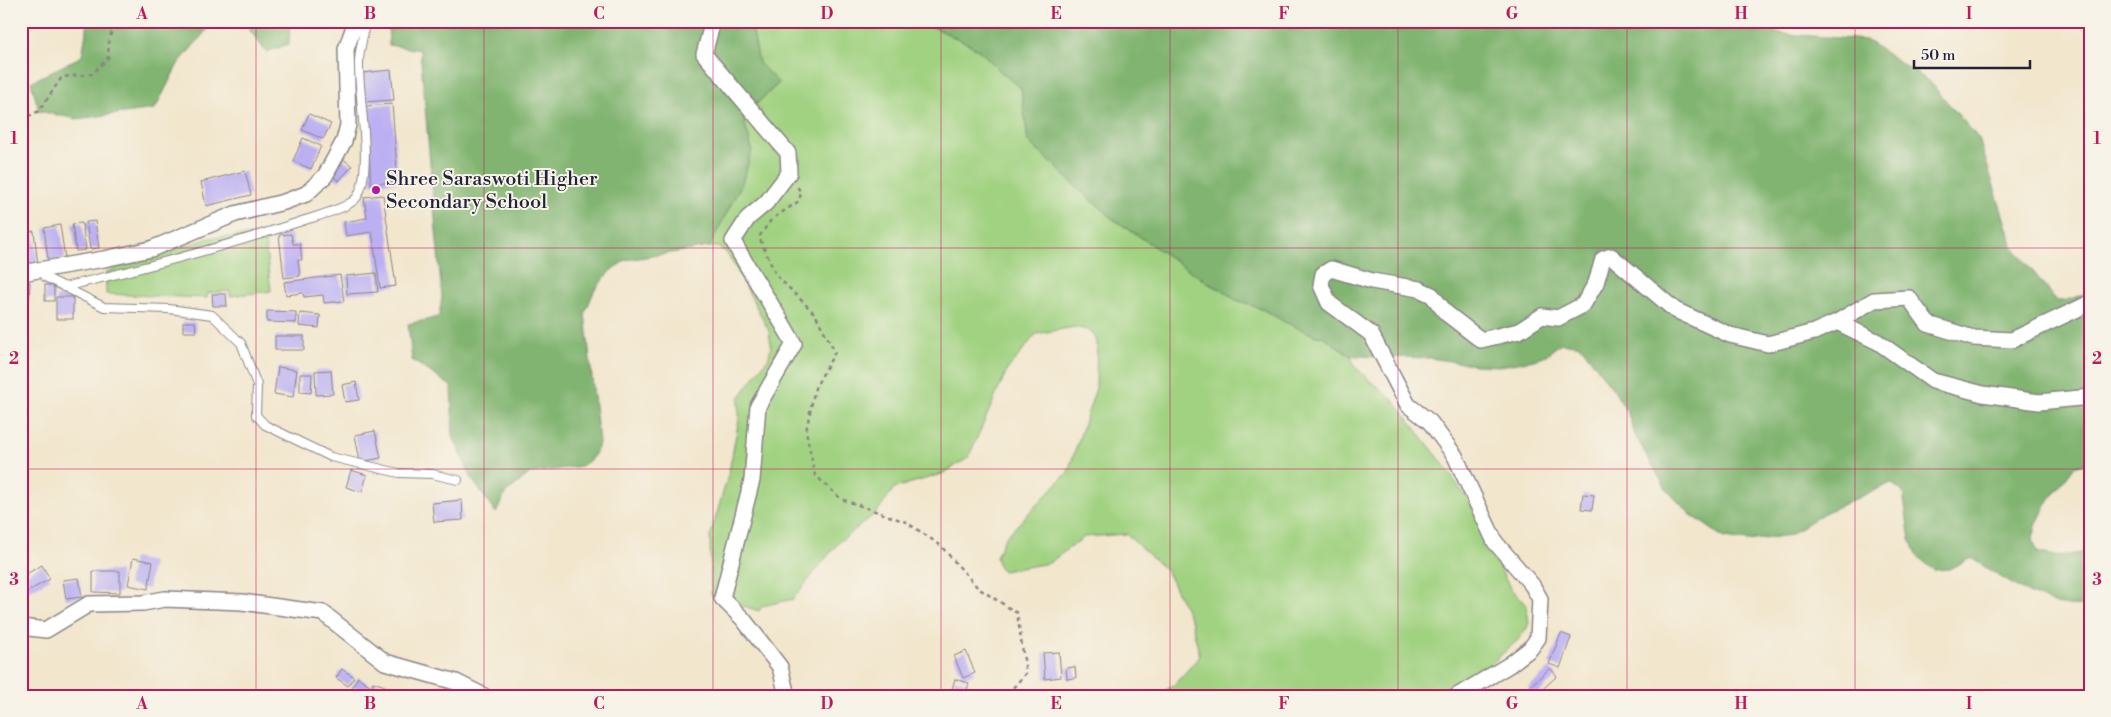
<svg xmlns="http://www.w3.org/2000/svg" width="2111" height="717" viewBox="0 0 2111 717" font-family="'Libre Bodoni',serif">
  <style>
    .green { fill: #a1d281; stroke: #627a5e }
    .forest { fill: #80b46f; stroke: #516b55 }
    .building { fill: #bcb0f3 }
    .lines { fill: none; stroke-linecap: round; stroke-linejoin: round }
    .lane-casing { stroke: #8a8484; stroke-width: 10 }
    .street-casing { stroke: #8a8484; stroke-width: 18 }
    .path { stroke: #8a8484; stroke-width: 2.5; stroke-dasharray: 4 4; stroke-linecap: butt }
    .lane { stroke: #fff; stroke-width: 8 }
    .street { stroke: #fff; stroke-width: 15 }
    .grid { fill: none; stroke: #c2185b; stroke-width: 1; stroke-opacity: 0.55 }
    .poi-dot { fill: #b5179e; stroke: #f7f3e8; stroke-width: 2 }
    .labels { text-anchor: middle; stroke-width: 4; stroke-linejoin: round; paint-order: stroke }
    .poi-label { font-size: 20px; fill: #22223b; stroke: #f7f3e8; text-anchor: start }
    .neatline { fill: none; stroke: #c2185b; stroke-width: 2 }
    .grid-label { font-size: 16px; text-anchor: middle; font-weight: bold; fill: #c2185b }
  </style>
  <rect width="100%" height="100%" fill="#f7f3e8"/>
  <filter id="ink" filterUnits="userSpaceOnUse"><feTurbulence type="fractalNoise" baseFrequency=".02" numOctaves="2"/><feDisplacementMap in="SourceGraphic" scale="10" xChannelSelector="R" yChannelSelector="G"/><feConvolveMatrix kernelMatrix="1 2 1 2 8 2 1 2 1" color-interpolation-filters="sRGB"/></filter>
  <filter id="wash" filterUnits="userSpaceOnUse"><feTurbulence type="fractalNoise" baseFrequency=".0096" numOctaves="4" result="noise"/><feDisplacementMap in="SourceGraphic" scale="20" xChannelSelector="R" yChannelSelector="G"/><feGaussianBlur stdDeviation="1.12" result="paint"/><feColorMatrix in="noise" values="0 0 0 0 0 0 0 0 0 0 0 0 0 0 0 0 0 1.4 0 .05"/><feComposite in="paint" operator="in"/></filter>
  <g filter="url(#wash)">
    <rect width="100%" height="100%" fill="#f2e6cd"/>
    <g class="green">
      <path d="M753 21H911L929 25 969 44 981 52 1001 72 1021 88 1028 142C1048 158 1065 176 1083 193 1092 202 1103 207 1110 217 1145 239 1178 264 1213 286L1221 289 1234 299 1264 310 1285 322 1316 336H1323L1351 356 1355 367 1393 400 1438 457 1469 501 1482 525 1504 577 1511 589 1526 605 1529 622 1527 628 1520 638 1483 671 1440 696H1157L1175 684 1200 656 1191 620 1166 570 1126 534 1084 537 1049 563 1003 571 999 567 996 557 1005 538 1068 472 1096 388 1097 343 1094 334 1088 330 1074 327 1036 334 1007 370 968 458 942 474 894 488 877 512 839 542 793 599 762 606 759 611 711 595 710 537 729 472 739 419V398L769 357 771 346 769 331 737 270 726 252 718 247H709L742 183 752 150 743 116 779 83 759 63 752 28Z"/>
      <polygon points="264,234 271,291 230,296 230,291 208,293 207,298 106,294 106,272 210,238"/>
    </g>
    <g class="forest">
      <polygon points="88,21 214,21 178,64 155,109 76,119 39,111 31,82 82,56"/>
      <polygon points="243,21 290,21 289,44 266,52"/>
      <path d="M388 21H753L752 28 759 63 779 83 743 116 752 150 742 183 709 247 626 260 610 271 594 291 585 313 599 443C597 454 591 461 581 466L530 473 505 494 496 513 472 479 453 437 451 386 412 360 408 324 439 317 442 297 420 50 389 45Z"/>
      <path d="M911 21H1746L1784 34 1866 40 1930 82 1979 139 2013 247 2057 301H2063L2090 293V462L2074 467 2049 500 2037 523 2033 538 2037 552C2055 558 2072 555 2090 551V606C2081 606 2071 607 2062 605 2031 599 1998 575 1971 558L1949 569 1934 570 1917 556 1910 540 1903 492 1891 483 1824 513 1790 535 1747 541 1724 538 1690 514 1666 489 1635 435 1628 414 1615 392 1581 346 1561 343 1546 355 1534 360 1500 366 1476 365 1430 358 1351 356 1323 336H1316L1285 322 1264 310 1234 299 1221 289 1213 286C1178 264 1145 239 1110 217 1103 207 1092 202 1083 193 1065 176 1048 158 1028 142L1021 88 1001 72 981 52 969 44 929 25Z"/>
    </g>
    <g id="blocks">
      <g class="building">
        <polygon points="391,70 394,100 364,102 362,73"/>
        <polygon points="392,104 398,182 371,184 366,106"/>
        <polygon points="309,114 331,124 323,139 302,130"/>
        <polygon points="303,138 321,146 311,169 293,161"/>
        <polygon points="342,158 352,166 339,181 330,174"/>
        <polygon points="245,171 251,195 206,206 201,182"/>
        <polygon points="383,195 396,286 380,288 372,232 346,236 344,222 367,218 364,197"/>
        <polygon points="95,221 99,248 90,249 86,222"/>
        <polygon points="82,223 86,250 76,251 72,224"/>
        <polygon points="60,225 65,258 48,260 44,228"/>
        <polygon points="34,231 38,266 21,268 21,233"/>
        <polygon points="291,234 293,244 300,244 302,260 298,260 300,276 284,278 279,235"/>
        <polygon points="376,273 378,292 347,294 346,276"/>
        <polygon points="340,275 344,301 324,303 323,295 304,297 303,293 286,295 284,282"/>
        <polygon points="21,281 30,282 29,301 21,300"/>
        <rect x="45" y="285" width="9" height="16"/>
        <polygon points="212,294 226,294 227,306 213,306"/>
        <rect x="56" y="297" width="17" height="22"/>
        <polygon points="267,311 296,312 296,323 267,322"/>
        <polygon points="300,313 320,315 319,328 299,326"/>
        <polygon points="183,322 195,322 196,332 183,332"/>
        <rect x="275" y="336" width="29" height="14"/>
        <polygon points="278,367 297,370 293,397 274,394"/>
        <polygon points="331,370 333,394 316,395 315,371"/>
        <polygon points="300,374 312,374 311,393 300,392"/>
        <polygon points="356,382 359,400 345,402 342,385"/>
        <polygon points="375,431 381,458 360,462 355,435"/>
        <polygon points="351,470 367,475 362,492 346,487"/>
        <polygon points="1583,494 1594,495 1592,510 1581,509"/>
        <polygon points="462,500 463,520 434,522 432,503"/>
        <polygon points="133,558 153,562 148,589 128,585"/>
        <polygon points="42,565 50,579 21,595 21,577"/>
        <polygon points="93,571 120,571 120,593 93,592"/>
        <polygon points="79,578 82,597 66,599 63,580"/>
        <polygon points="1561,633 1571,637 1560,668 1549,664"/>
        <polygon points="966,651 975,673 963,678 954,656"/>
        <polygon points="1059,652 1061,677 1045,679 1043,653"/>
        <polygon points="1075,667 1076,678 1067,679 1066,668"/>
        <polygon points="1550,668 1557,676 1535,696 1528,688"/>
        <polygon points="342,669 354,677 348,686 336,678"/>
        <polygon points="358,677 371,686 365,695 352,687"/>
        <polygon points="955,679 969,683 965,696 950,696"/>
        <polygon points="373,682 397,690 395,696 381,696 370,692"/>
        <polygon points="447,689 448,696 430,696 430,692"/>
      </g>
    </g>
  </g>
  <g filter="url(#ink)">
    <use href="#blocks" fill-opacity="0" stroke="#8a8484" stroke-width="1"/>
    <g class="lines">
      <g class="lane-casing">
        <g id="lane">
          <polyline points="41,269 45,277 104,307 169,309 212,315 241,343 257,385 256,415 265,425 331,457 399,473 432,474 458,480"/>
          <path d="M64 287C144 268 224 247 302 221 314 217 350 208 357 197 374 169 358 97 359 62 359 48 365 36 364 21"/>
        </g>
      </g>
      <g class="street-casing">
        <g id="street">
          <path d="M713 21 704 54 788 153 789 173 766 203 748 218 733 241C752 276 775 309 794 344L758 406 752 480 722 598 743 619 780 667 787 696"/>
          <polyline points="21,273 104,259 151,249 235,214 284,202 306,194 325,176 344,141 348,125 346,49 356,21"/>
          <polyline points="1837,322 1878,342 1933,381 1983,394 2039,402 2090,397"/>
          <polyline points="21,627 46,630 89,604 143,603 165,599 242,602 323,613 385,662 456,682 484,696"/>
          <polyline points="1457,696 1509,665 1530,649 1538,638 1540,599 1532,585 1495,542 1455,456 1430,422 1408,405 1371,334 1329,303 1321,285 1323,274 1331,269 1372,281 1419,289 1432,295 1446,313 1481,340 1519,331 1542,316 1558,318 1583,305 1596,283 1603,259 1611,256 1675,310 1730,335 1768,344 1814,332 1837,322 1874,300 1909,298 1928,324 1973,338 2012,340 2090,303"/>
        </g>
      </g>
      <g class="path">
        <polyline points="21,120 39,111 62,77 92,74 108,58 109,40 115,21"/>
        <polyline points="775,217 799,201 801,193 797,186"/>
        <polyline points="771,220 759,237 776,275 815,314 835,352 815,388 806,431 815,475 841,499 906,522 940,545 978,588 1017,613 1026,673 1006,696"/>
        <polyline points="1031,696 1038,695"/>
      </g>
      <use href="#lane" class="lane"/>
      <use href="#street" class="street"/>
    </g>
  </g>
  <path class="grid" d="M256 21V696M484 21V696M713 21V696M941 21V696M1170 21V696M1398 21V696M1627 21V696M1855 21V696M21 248H2090M21 469H2090"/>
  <circle class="poi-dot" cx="376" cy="190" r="5"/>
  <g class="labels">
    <g class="poi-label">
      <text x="386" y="185">Shree Saraswoti Higher<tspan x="386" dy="23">Secondary School</tspan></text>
    </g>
  </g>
  <rect width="2111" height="717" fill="none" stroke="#f7f3e8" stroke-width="55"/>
  <path d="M1914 60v8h116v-8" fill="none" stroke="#22223b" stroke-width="2.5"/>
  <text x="1921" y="60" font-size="15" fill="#22223b" stroke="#f7f3e8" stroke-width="4" paint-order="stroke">50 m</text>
  <rect x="28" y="28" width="2056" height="662" class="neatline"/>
  <g class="grid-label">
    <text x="142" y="19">A</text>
    <text x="370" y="19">B</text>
    <text x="599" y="19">C</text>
    <text x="827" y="19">D</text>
    <text x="1056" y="19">E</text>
    <text x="1284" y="19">F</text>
    <text x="1512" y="19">G</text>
    <text x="1741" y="19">H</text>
    <text x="1969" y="19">I</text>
    <text x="14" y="144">1</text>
    <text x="2097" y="144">1</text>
    <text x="14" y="364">2</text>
    <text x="2097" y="364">2</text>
    <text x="14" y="585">3</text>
    <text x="2097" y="585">3</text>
    <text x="142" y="709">A</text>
    <text x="370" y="709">B</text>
    <text x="599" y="709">C</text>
    <text x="827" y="709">D</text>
    <text x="1056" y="709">E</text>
    <text x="1284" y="709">F</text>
    <text x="1512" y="709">G</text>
    <text x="1741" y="709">H</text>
    <text x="1969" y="709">I</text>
  </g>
</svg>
